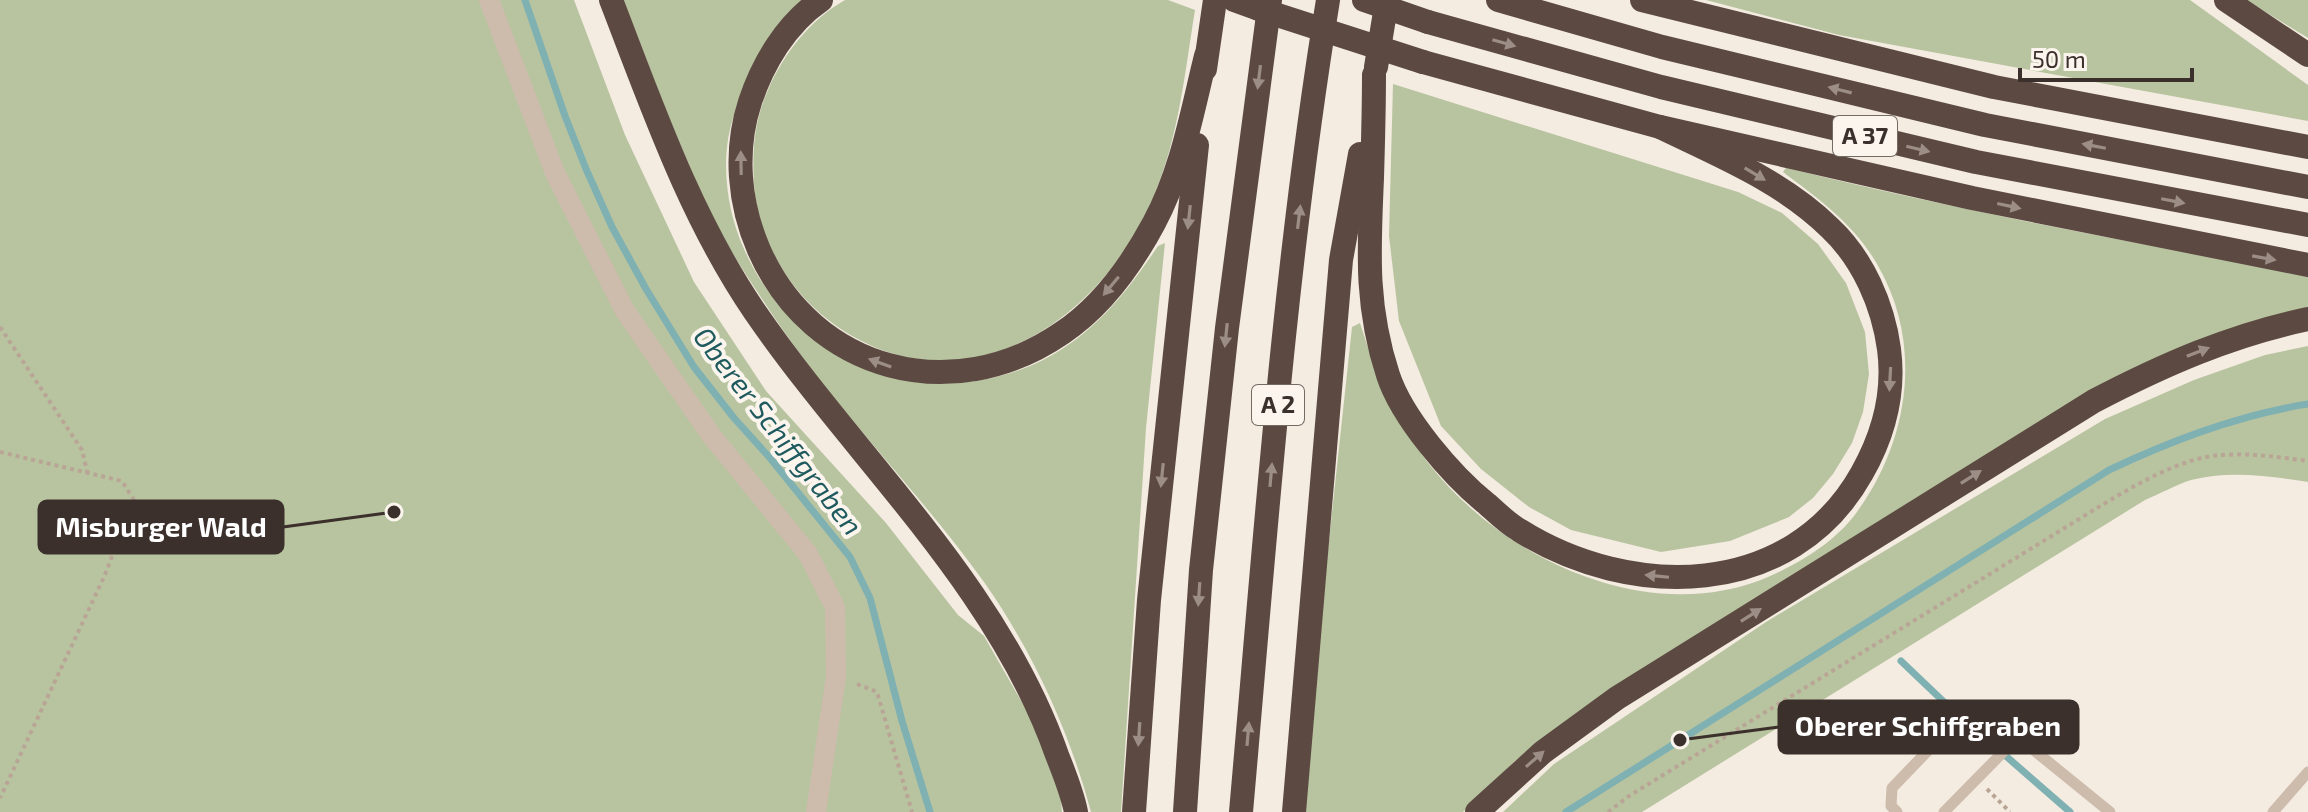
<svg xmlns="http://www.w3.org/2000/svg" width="2308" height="812" viewBox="0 0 2308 812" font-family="'Exo 2',sans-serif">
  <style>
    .green { fill: #b8c4a0 }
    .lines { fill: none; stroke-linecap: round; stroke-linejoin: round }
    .stream { stroke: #7fb0b2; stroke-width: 7 }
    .path { stroke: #b9a596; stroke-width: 4; stroke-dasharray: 4 4; stroke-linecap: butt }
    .lane { stroke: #cdbbac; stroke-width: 11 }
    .street { stroke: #cdbbac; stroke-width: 20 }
    .highway { stroke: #5c4a42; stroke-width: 24 }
    .highway-bridge { stroke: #5c4a42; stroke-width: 24 }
    .oneway { fill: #9c8e87 }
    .labels { text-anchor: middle; stroke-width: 8; stroke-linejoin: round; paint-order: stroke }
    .shield { fill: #fbf5ee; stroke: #756b66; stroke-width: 2 }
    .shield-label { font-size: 24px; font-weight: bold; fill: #3b302b }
    .water-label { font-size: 28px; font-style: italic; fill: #1f5a5e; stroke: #fbf5ee }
    .leader { fill: none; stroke: #3b302b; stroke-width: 3 }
    .callout-dot { fill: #3b302b; stroke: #fbf5ee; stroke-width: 3 }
    .callout { fill: #3b302b; stroke: #3b302b; stroke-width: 3 }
    .callout-label { font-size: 28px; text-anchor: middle; font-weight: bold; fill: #fff }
  </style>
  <rect width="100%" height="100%" fill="#f4ebe1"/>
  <g class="green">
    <polygon points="0,0 574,0 625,135 694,282 766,391 886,523 958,615 984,636 1032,720 1061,799 1062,812 0,812"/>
    <path d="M623 0H806C790 26 773 51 757 77 750 88 739 100 735 113 719 155 726 209 744 249 795 365 928 417 1043 360 1094 334 1127 292 1158 246L1165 243 1146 428 1121 812H1091C1069 730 1033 652 984 582 917 489 834 408 770 311 755 288 738 264 725 240 684 163 655 80 623 0Z"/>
    <path d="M845 0H1168L1195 10C1185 71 1179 135 1155 193 1100 328 952 421 822 315 784 283 757 234 754 184 752 151 754 121 768 90 784 53 810 20 845 0Z"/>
    <polygon points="1706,0 2190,0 2308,85 2308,121 1839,35"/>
    <polygon points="2246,0 2308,0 2308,39 2308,38"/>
    <polygon points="1393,84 1738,192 1782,213 1818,244 1846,283 1865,332 1869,374 1863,412 1852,443 1833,474 1813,498 1789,517 1730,541 1661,552 1571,530 1529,507 1481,469 1441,426 1399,321 1389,236"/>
    <path d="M1786 168C1959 210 2133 244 2308 273V309L2232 329 1595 701 1515 761 1463 812H1305L1313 689 1352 327 1360 323C1376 374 1396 422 1429 464 1503 559 1649 628 1768 577 1802 562 1838 540 1859 509 1910 437 1923 342 1877 264 1854 224 1819 199 1783 172Z"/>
    <path d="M2308 346V482C2270 476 2228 470 2191 480 2175 485 2160 494 2145 500L1642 812H1503L1554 764 1766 622 2105 419 2194 380 2265 355Z"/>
  </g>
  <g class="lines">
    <g class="stream">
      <polyline points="525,0 565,116 586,169 612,227 646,289 694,367 734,418 770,458 850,557 870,598 902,721 930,812"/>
      <polyline points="1901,661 1944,702 2070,812"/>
      <path d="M1566 812 2109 470C2172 440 2238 415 2308 404"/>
    </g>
    <g class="path">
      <polyline points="0,327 82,450 88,475"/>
      <polyline points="0,452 122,481 134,500 104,577 0,798"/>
      <polyline points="857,684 877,692 912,812"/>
      <polyline points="1987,789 2010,812"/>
      <path d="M1608 812 1629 796 2097 508C2132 487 2181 457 2222 455 2251 453 2279 457 2308 461"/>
    </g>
    <g class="lane">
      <polyline points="1897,812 1891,806 1892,788 1969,708 1982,708 2110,812"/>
      <polyline points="1944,812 2017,738"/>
      <polyline points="2273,812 2308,772"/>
    </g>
    <polyline class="street" points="489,0 555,173 625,311 711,435 808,554 835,607 836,676 816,812"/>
    <g class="highway">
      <path d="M611 0C652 106 690 217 755 312 856 459 997 584 1057 755 1064 773 1072 792 1076 812"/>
      <path d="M821 0C786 24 763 63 750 102 734 151 739 204 759 250 813 372 953 408 1062 333 1101 307 1132 264 1154 223 1182 171 1192 112 1206 56"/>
      <polyline points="1234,0 1259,9"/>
      <polyline points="1498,0 1662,47 1985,125 2308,187"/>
      <polyline points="1642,0 1994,87 2308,147"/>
      <polyline points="2226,0 2308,55"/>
      <polyline points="1428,22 1661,87 1976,162 2308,225"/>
      <polyline points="1423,62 1660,127 1972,198 2308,265"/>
      <polyline points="1376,67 1387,0"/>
      <polyline points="1205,69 1215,0"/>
      <path d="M1374 75C1374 110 1373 144 1372 178 1369 249 1365 305 1388 375 1402 418 1452 476 1487 504 1497 513 1507 523 1519 530 1630 600 1791 600 1862 473 1884 434 1895 394 1889 349 1883 305 1863 259 1830 228 1782 181 1720 156 1660 127"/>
      <polyline points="1134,812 1149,600 1197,145"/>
      <polyline points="1185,812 1201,570 1227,328 1270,0"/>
      <path d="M1241 812C1265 541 1284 269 1328 0"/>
      <polyline points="1294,812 1341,260 1360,154"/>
      <path d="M1477 812 1543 752 1617 698 2094 401C2163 365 2231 335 2308 319"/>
    </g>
    <g class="highway-bridge">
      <polyline points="1364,0 1428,22"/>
      <polyline points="1259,9 1423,62"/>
    </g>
  </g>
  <defs><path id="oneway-solid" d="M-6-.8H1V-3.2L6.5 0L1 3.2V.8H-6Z" transform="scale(2)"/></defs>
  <g class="oneway">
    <use href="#oneway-solid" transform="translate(1504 43) rotate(16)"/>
    <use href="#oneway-solid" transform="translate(1259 77) rotate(97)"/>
    <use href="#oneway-solid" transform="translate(1840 90) rotate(-166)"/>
    <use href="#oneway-solid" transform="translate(2094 146) rotate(-169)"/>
    <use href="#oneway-solid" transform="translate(1918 149) rotate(13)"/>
    <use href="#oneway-solid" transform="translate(741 163) rotate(-91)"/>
    <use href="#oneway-solid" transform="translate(1755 174) rotate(31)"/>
    <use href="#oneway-solid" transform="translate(2173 201) rotate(11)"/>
    <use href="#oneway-solid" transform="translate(2009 206) rotate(12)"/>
    <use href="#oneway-solid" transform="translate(1189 217) rotate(96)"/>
    <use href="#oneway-solid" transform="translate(1299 217) rotate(-83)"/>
    <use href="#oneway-solid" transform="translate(2264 258) rotate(10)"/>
    <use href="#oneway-solid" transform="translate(1111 286) rotate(130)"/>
    <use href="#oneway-solid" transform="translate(1226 335) rotate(96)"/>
    <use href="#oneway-solid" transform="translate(2198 352) rotate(-21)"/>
    <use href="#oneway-solid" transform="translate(880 363) rotate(-160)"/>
    <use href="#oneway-solid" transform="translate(1890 379) rotate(93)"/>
    <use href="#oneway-solid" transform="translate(1162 475) rotate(96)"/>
    <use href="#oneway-solid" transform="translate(1271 475) rotate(-85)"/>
    <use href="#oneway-solid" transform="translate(1971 477) rotate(-32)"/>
    <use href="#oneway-solid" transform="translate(1657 576) rotate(-174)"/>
    <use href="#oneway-solid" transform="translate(1199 594) rotate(94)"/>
    <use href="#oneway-solid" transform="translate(1751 615) rotate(-32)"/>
    <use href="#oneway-solid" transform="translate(1139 734) rotate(94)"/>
    <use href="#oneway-solid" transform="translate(1248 734) rotate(-85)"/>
    <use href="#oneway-solid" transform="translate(1535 759) rotate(-41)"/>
  </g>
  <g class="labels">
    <g class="shield">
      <rect x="1833" y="116" width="64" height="40" rx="6"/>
      <rect x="1252" y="385" width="52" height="40" rx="6"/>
    </g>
    <g class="shield-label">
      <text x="1865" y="144">A 37</text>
      <text x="1278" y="413">A 2</text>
    </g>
    <g class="water-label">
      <text transform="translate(778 431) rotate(52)" y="10">Oberer Schiffgraben</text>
    </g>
  </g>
  <path class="leader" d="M394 512L283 527M1680 740L1779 727"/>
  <g class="callout-dot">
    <circle cx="394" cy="512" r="8"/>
    <circle cx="1680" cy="740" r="8"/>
  </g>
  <g class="callout">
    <rect x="39" y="501" width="244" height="52" rx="8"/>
    <rect x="1779" y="701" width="299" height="52" rx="8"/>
  </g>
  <g class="callout-label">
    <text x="161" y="537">Misburger Wald</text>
    <text x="1928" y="736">Oberer Schiffgraben</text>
  </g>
  <path d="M2020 68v12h172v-12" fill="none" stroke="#3b302b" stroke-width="4"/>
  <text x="2032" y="68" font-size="24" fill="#3b302b" stroke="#fbf5ee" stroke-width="6" paint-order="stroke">50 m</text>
</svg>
